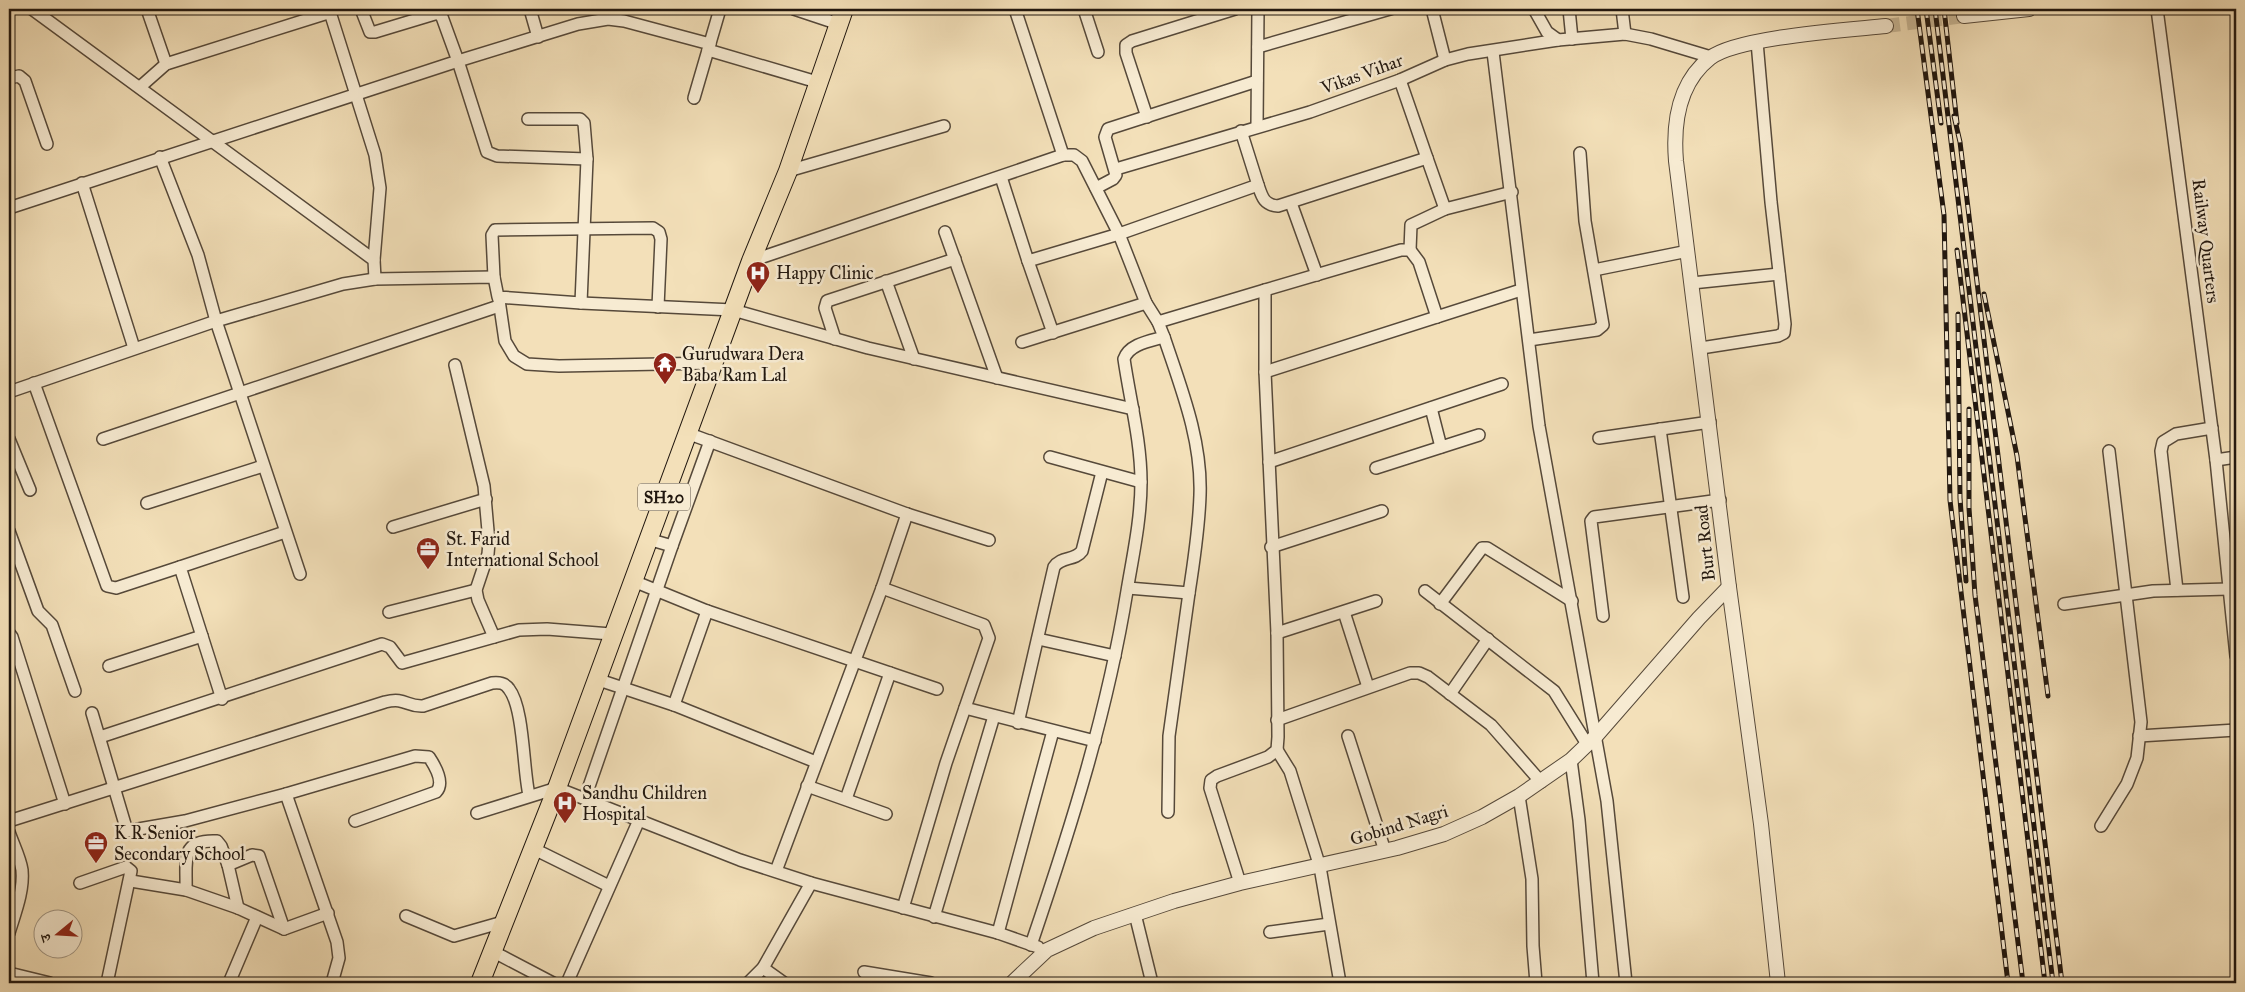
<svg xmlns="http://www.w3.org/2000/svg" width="2245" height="992" viewBox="0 0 2245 992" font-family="'IM FELL Great Primer','Noto Serif Devanagari',serif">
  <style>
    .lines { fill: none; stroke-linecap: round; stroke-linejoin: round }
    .tertiary-tunnel { stroke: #c9b897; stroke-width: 14; stroke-dasharray: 14 7; stroke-linecap: butt }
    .minor-casing { stroke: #56493a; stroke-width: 14 }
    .tertiary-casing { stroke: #56493a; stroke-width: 16 }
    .primary-casing { stroke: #21170f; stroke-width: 20 }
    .minor { stroke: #f7ebd2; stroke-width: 11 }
    .tertiary { stroke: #f7ebd2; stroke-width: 14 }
    .primary { stroke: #f3e0b9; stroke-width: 18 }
    .rail-casing { stroke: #21170f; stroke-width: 5 }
    .rail { stroke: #f7ebd2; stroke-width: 3; stroke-dasharray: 9; stroke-linecap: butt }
    .labels { text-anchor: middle; stroke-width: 5; stroke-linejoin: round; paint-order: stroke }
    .shield { fill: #f7ebd2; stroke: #61574a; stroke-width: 1 }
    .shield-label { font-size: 16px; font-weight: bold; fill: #21170f }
    .street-label { font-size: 18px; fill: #21170f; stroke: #f7ebd2 }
    .poi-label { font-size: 18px; fill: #21170f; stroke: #f7ebd2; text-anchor: start }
  </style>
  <rect width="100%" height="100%" fill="#f3e0b9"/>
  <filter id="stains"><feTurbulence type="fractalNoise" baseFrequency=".004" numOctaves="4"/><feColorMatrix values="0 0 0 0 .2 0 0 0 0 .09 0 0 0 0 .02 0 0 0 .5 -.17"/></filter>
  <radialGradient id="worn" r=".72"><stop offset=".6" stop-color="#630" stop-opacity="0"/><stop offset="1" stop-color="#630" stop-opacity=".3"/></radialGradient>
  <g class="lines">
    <polyline class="tertiary-tunnel" points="1886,26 1964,16"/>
    <g class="minor-casing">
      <g id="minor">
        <polyline points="32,9 374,260 375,279 494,277 498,297 581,303 733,310 868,348 1133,409"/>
        <polyline points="147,9 166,64"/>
        <polyline points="329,9 375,155 380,188 374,260"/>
        <polyline points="530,9 538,37"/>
        <polyline points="794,9 839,24"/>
        <polyline points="1015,9 1063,155 1074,155 1082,161 1119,234 1146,303 1158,322 1265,290"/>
        <polyline points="1084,9 1098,52"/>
        <polyline points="1432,9 1445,60"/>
        <polyline points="1534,9 1547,32 1558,40"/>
        <polyline points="1569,9 1572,39"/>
        <polyline points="1622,9 1625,34"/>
        <polyline points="2157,9 2216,460 2236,656"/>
        <polyline points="1258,47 1390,9"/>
        <polyline points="708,50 817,82"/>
        <polyline points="1493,52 1539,426 1607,801 1626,983"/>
        <polyline points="9,78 19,76 25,81 47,144"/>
        <polyline points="140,87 166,64 331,12"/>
        <polyline points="694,98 720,9"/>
        <polyline points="1147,117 1126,53 1126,45 1132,41 1235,9"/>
        <polyline points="528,119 580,119 584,123 587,159 581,303"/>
        <polyline points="1257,126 1258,9"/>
        <polyline points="160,157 198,255 216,321 300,574"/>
        <polyline points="1427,158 1445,209 1512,192"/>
        <polyline points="587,159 497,156 487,152 458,61 578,24 608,19 624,21 710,44"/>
        <polyline points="1116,169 1310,112 1400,80 1445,60 1468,54 1558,40 1625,34 1651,39 1711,57"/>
        <polyline points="788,171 944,126"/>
        <polyline points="1001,177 1028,261 1119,234 1258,185 1241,131"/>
        <polyline points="82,183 134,348"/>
        <path d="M1258 185C1262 197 1264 205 1278 206L1427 158 1400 80"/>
        <polyline points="1096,188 1113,179 1116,175 1105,137 1108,129 1257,81"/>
        <polyline points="1291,203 1317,275"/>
        <polyline points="9,208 458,61 442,17 438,13 375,32 370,32 361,9"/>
        <polyline points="945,232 997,378"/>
        <polyline points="1410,250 1411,225 1445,209"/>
        <polyline points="751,261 1063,155"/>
        <polyline points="1028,261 1053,333"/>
        <polyline points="1594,270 1688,251"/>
        <polyline points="494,277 492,235 495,230 653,228 659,232 661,239 658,307"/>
        <polyline points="886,281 914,359"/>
        <polyline points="1692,283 1779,274"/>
        <polyline points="499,300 505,341 514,356 527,364 559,366 713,363"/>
        <polyline points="835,339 825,308 827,301 955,259"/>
        <polyline points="1529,340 1597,330 1603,325 1585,221 1580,153"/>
        <polyline points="1022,342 1146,303"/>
        <polyline points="1701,348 1778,336 1784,333 1785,324 1771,202 1757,42"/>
        <polyline points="455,365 484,486 489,542 488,554 476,590 478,600 494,637"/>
        <polyline points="1265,372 1521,290"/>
        <polyline points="34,383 107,586 116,588 180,567"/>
        <polyline points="9,392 216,321 343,284 375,279"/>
        <polyline points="1431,408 1441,447"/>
        <polyline points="1660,429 1683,597"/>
        <polyline points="687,433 907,514 989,540"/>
        <polyline points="1599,438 1710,422"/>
        <polyline points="9,439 30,490"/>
        <polyline points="103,439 499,306"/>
        <polyline points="1050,457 1141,482"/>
        <polyline points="2216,460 2236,457"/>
        <polyline points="1269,462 1502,384"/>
        <polyline points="1376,468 1479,435"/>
        <polyline points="147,503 263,466"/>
        <polyline points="393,527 486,499"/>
        <polyline points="9,531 38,611 52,625 75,691"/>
        <polyline points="672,546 710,441"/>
        <polyline points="1271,547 1382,511"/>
        <polyline points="631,580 707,611 937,689"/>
        <polyline points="882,588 984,625 989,638 946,763 903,908"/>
        <path d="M1128 588 1189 593C1194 561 1199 528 1200 495 1202 440 1181 388 1164 337"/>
        <polyline points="2177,590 2161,451 2163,442 2176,434 2212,428"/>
        <polyline points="1425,591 1554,691 1587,744"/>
        <polyline points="1440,604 1482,548 1487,548 1572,601"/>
        <polyline points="2064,604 2153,591 2229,589"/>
        <polyline points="389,612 476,590"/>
        <polyline points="1344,612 1368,687"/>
        <polyline points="1603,616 1591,521 1594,517 1720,500"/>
        <polyline points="9,633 12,637 65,804"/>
        <polyline points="1277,633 1376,601"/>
        <polyline points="1038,639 1115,656"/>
        <polyline points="109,666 202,636"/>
        <polyline points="596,679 674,705 816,762"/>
        <polyline points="1450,694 1488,639"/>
        <polyline points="222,699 180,567 285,532"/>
        <polyline points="674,705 707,611"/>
        <polyline points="965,708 1095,741"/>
        <polyline points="92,713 127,831 185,821 286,794"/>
        <polyline points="1277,720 1410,673 1419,673 1428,677 1491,725 1541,782"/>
        <path d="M1018 723 1054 567C1061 556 1075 561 1082 551L1102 472"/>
        <polyline points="1348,736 1385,851"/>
        <polyline points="2139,736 2236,730"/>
        <polyline points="100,737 382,644 390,647 402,663 519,630 547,629 611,634"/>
        <polyline points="1277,750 1290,771 1320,867 1340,983"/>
        <polyline points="1571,760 1579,820 1593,983"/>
        <polyline points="807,786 886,814"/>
        <polyline points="1519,796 1532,879 1533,946 1536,983"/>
        <polyline points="585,798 672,546 648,539"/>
        <polyline points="846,799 890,673"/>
        <polyline points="1168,812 1169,736 1189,593"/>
        <polyline points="477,813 557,788 740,860 811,883 998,933 1038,947"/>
        <path d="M9 821 385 702C406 697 406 707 423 706L492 683C500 682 505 683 509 689 524 708 523 769 529 795"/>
        <polyline points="2101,826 2127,784 2137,758 2141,722 2109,451"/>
        <path d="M9 832C13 844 20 857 22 870 24 891 15 913 9 933"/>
        <polyline points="532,848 609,886"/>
        <polyline points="776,871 882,588 907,514"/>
        <polyline points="131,881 186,890 238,908 284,929 328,913"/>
        <polyline points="80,883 126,867 131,871 107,983"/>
        <polyline points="1240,883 1210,788 1211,780 1217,776 1268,757 1277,750 1278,737 1277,633 1265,372 1265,290 1401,250 1410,250 1419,262 1437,317"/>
        <path d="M186 890C187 861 179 839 217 841L221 846 228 865"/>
        <polyline points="238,908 228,865 252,855 259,856 284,929"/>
        <polyline points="1135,914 1152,983"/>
        <polyline points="406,916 454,936 503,922"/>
        <polyline points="934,917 994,716"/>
        <polyline points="1270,932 1329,924"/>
        <polyline points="998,933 1053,731"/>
        <path d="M1031 945C1071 827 1107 714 1127 591 1133 555 1141 519 1141 482 1141 441 1130 400 1124 359 1129 344 1150 341 1164 337L1158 322"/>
        <polyline points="492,951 553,983"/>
        <polyline points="763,968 784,983"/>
        <polyline points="864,972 931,983"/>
        <polyline points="9,973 50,983"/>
        <polyline points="229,983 257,917"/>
        <path d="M332 983 339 958 337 942 286 794 415 756 429 757C435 766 445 783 436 792L355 821"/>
        <polyline points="567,983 639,820"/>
        <polyline points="748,983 763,968 811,883"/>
      </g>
    </g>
    <g class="tertiary-casing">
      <g id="tertiary">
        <polyline points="1964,16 2029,9"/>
        <polyline points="1012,983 1047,950 1094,928 1174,901 1240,883 1397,848 1444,834 1482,817 1519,796 1571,760 1596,736 1699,618 1729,587"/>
        <path d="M1778 983 1761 824 1729 587 1676 161C1673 124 1678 83 1710 58 1737 37 1848 30 1886 26"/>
      </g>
    </g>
    <g class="primary-casing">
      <polyline id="primary" points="480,983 557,788 751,261 788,171 844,9"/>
    </g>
    <use href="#minor" class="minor"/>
    <use href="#tertiary" class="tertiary"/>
    <use href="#primary" class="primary"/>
    <g class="rail-casing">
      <g id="rail">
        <polyline points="1917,9 1944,215 1950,500 2008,983"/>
        <polyline points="1926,9 1941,123"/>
        <polyline points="1935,9 2053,983"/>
        <polyline points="1944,9 1957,123"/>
        <polyline points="1954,116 1960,142 2062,983"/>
        <polyline points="1957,250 2045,983"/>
        <polyline points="1984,294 2017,456 2048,696"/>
        <polyline points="1958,314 1960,498 1966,581"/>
        <polyline points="1969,409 1969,508 1975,595 2023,983"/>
      </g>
    </g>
    <use href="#rail" class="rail"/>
  </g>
  <defs>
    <g id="hospital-pin" transform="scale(1.25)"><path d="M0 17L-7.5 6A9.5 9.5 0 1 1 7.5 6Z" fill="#8f2418" stroke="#f7ebd2"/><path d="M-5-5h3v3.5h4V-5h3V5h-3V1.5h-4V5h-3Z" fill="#fff"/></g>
    <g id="temple-pin" transform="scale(1.25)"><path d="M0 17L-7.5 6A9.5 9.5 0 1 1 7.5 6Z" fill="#8f2418" stroke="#f7ebd2"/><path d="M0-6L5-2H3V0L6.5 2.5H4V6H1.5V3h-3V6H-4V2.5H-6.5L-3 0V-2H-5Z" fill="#fff"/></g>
    <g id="office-pin" transform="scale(1.25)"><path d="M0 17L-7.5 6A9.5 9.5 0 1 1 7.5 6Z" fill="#8f2418" stroke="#f7ebd2"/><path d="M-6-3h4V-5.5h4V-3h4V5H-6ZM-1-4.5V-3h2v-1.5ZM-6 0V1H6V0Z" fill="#fff"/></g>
  </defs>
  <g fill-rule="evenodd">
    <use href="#hospital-pin" x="758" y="273"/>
    <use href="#temple-pin" x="665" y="364"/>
    <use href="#office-pin" x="428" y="549"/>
    <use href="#hospital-pin" x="565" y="803"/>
    <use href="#office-pin" x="96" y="843"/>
  </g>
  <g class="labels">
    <rect class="shield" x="638" y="483.5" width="52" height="27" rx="4"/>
    <g class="shield-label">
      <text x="664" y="503">SH20</text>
    </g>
    <g class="street-label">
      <text transform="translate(1362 74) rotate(-20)" y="6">Vikas Vihar</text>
      <text transform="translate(2206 241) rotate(83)" y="6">Railway Quarters</text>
      <text transform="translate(1705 543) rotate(-96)" y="6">Burt Road</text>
      <text transform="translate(1399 825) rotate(-17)" y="6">Gobind Nagri</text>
    </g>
    <g class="poi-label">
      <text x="776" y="279">Happy Clinic</text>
      <text x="682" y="360">Gurudwara Dera<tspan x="682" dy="21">Baba Ram Lal</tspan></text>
      <text x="446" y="545">St. Farid<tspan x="446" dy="21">International School</tspan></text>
      <text x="582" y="799">Sandhu Children<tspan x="582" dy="21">Hospital</tspan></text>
      <text x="114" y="839">K R Senior<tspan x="114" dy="21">Secondary School</tspan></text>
    </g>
  </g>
  <rect width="2245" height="992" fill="none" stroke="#f3e0b9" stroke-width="30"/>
  <rect x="10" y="10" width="2225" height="972" fill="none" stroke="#21170f" stroke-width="2.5"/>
  <rect x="15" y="15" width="2215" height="962" fill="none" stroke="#21170f"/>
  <g transform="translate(58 934) rotate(252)"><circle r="24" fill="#f7ebd2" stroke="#a19684"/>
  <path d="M0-4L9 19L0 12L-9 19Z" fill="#8f2418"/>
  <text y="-8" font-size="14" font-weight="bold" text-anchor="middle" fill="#21170f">उ</text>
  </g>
  <rect width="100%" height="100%" filter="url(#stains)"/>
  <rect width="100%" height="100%" fill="url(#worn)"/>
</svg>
